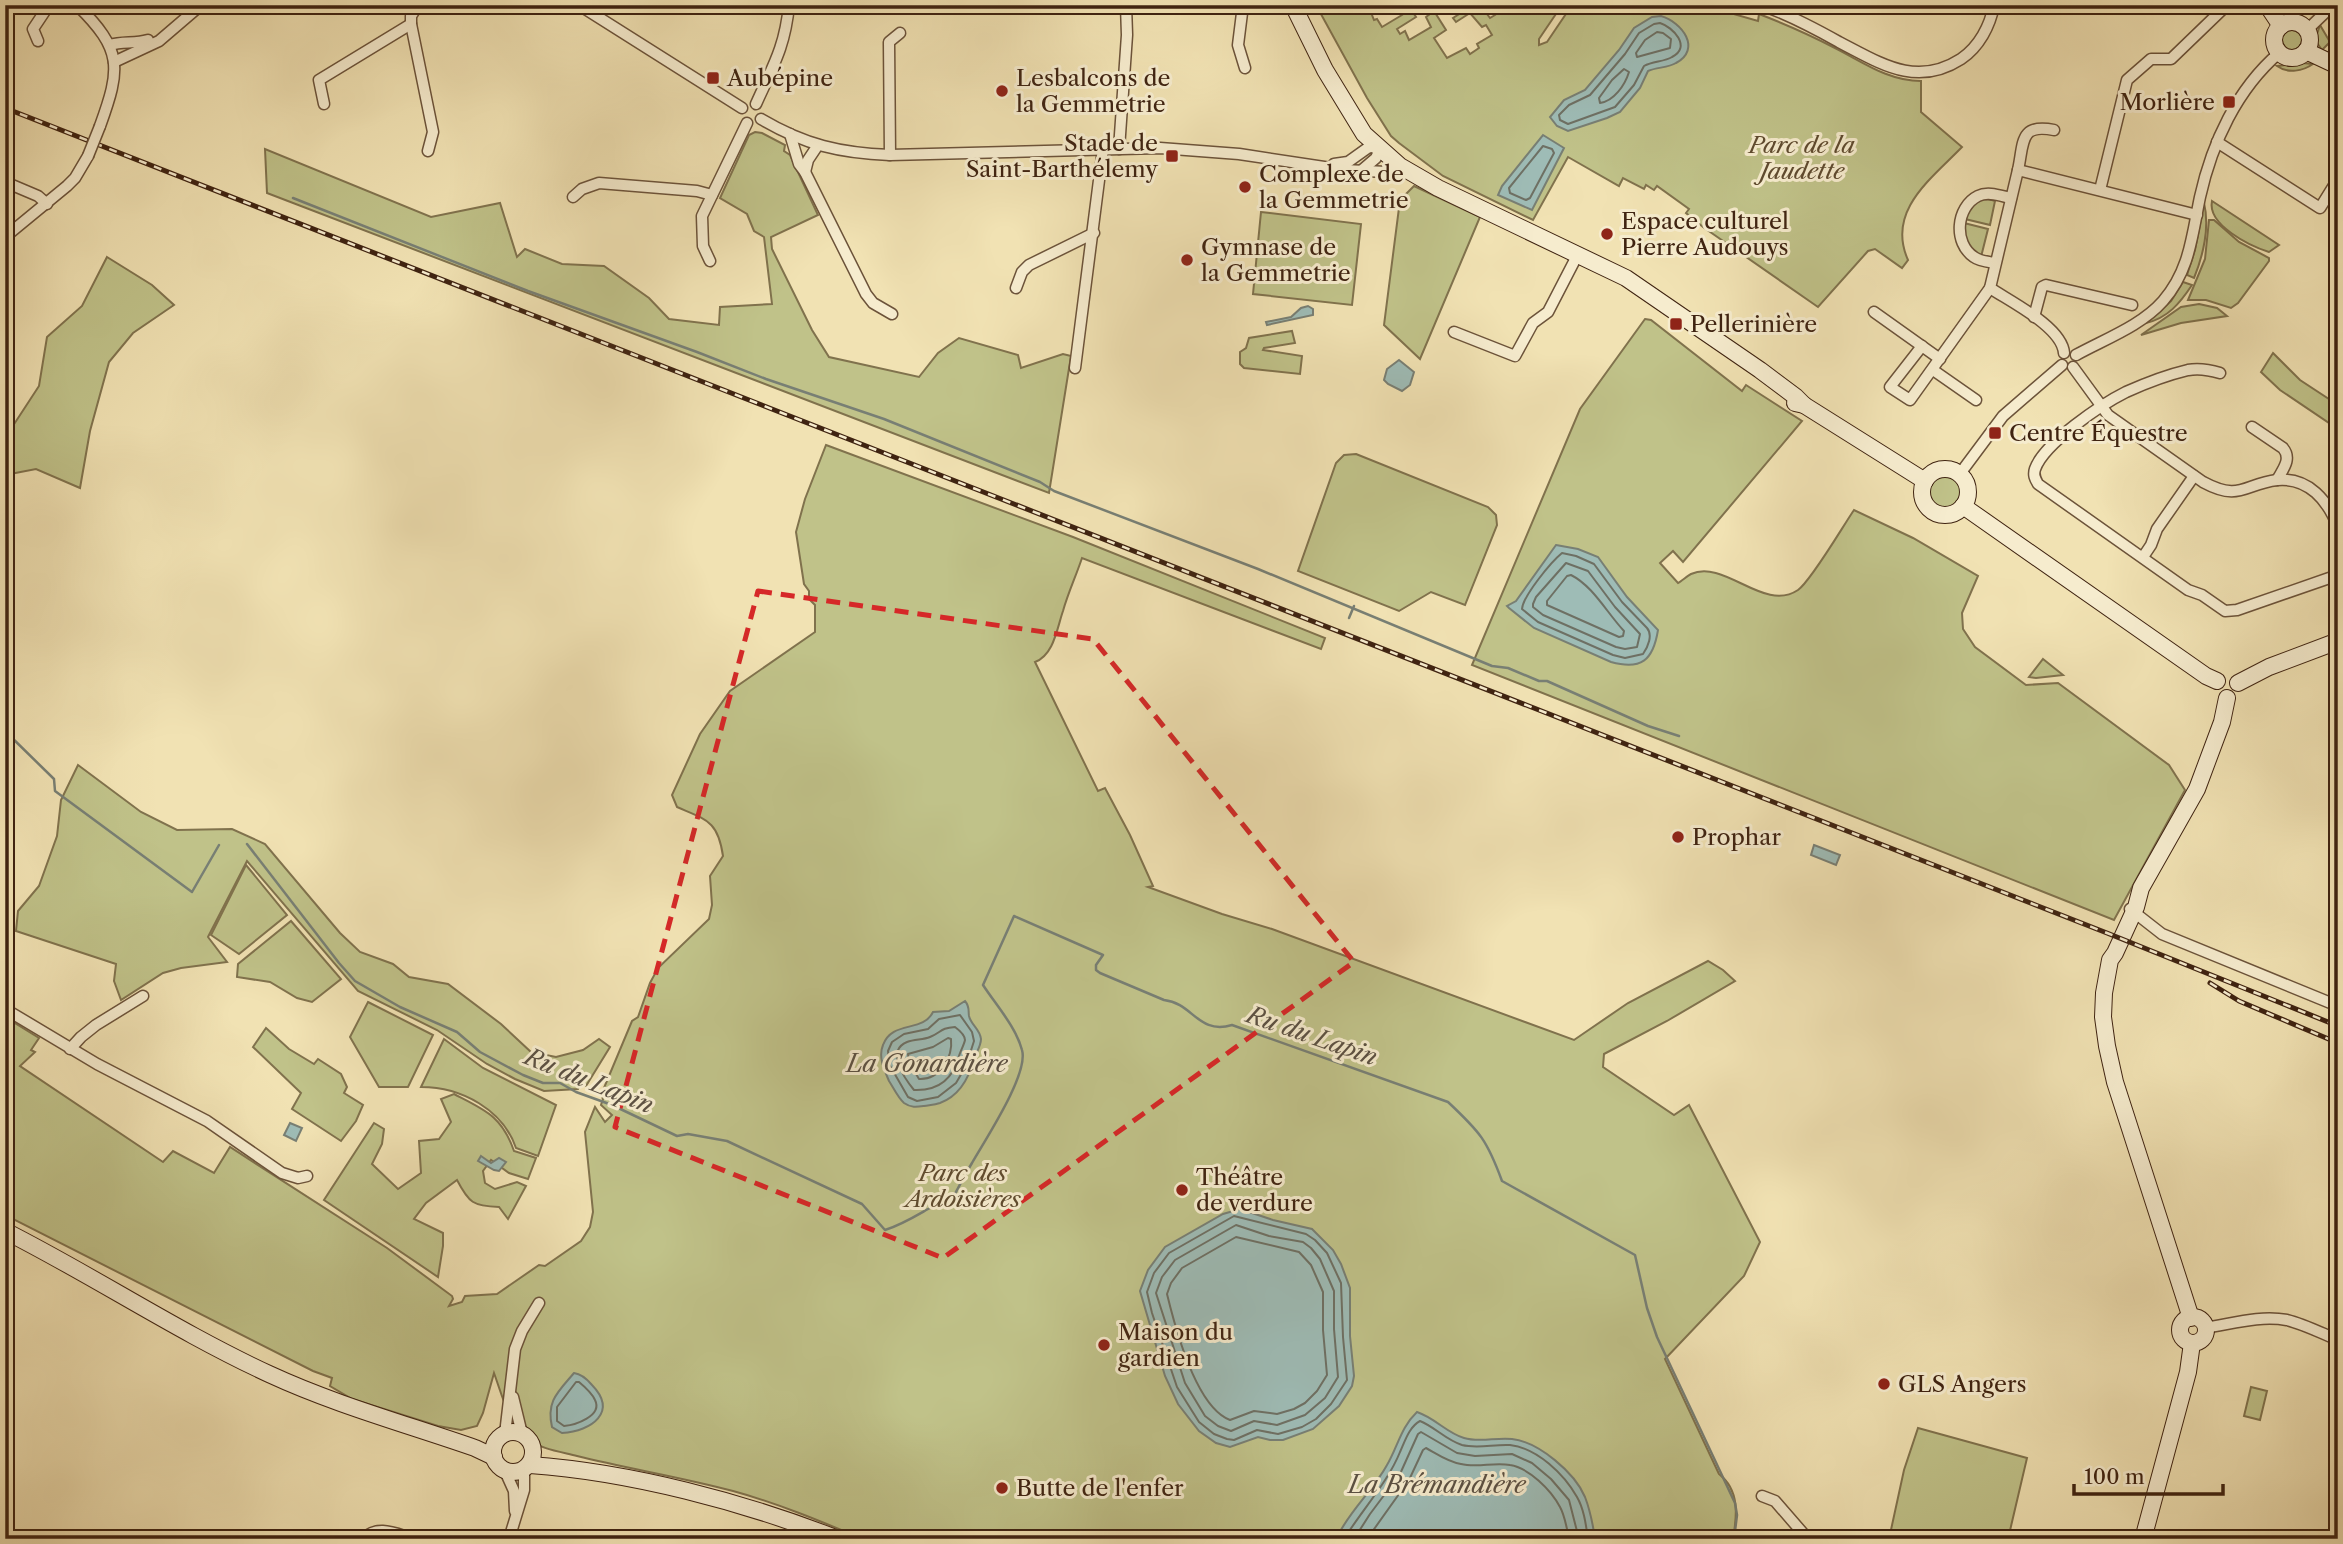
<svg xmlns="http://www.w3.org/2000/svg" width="2343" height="1544" viewBox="0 0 2343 1544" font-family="'Libre Caslon Text',serif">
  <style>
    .green { fill: #c0c289; stroke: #80724d; stroke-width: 2 }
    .water { fill: #9ebcb6; stroke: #787f74; stroke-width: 2 }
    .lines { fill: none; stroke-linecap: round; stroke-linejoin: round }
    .shore { stroke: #6e7064; stroke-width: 2 }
    .stream { stroke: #787f74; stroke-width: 2.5 }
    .street-casing { stroke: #6c533a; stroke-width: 13 }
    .secondary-casing { stroke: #3f2311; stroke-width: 18 }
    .street { stroke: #f6ecce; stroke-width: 10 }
    .secondary { stroke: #f6ecce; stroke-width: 16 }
    .rail-casing { stroke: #3f2311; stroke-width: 5 }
    .rail { stroke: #f6ecce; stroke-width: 2.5; stroke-dasharray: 8; stroke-linecap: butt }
    .street-bridge-casing { stroke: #6c533a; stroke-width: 13; stroke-linecap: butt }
    .street-bridge { stroke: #f6ecce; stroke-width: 10 }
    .marked { fill: none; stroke: #d62828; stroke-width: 5; stroke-dasharray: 14 9; stroke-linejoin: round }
    .poi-dot { fill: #8f2418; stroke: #f6ecce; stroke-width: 2.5 }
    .labels { text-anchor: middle; stroke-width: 6; stroke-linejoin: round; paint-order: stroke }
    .poi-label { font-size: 23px; fill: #3f2311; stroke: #f6ecce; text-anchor: start }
    .park-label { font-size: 23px; font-style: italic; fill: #5f4b2f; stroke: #f6ecce }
    .water-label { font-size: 24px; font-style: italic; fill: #5c5143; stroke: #f6ecce }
  </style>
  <rect width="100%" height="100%" fill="#f1e2b3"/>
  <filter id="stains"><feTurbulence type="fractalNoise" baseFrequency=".00286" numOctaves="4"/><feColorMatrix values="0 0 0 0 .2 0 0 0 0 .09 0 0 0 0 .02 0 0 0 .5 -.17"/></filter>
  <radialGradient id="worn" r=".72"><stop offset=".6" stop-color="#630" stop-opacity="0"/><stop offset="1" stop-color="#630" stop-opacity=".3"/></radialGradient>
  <g class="green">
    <path d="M1316 5H1368L1374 20 1377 19 1382 27 1402 15 1396 5H1408L1416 17 1397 29 1400 34 1405 31 1409 40 1431 27 1426 17 1434 11 1446 30 1434 38 1447 58 1466 48 1470 54 1479 48 1477 44 1492 35 1486 25 1482 27 1470 13 1456 22 1453 18 1472 6 1478 14 1484 10 1490 18 1495 15 1489 5H1562L1539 39V45L1547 42 1572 5H1715L1716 9 1758 21 1759 14C1785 24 1810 35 1835 48 1863 62 1888 81 1921 81V112L1962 147C1931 179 1886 211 1908 260L1902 268 1875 249 1868 251 1818 307 1703 227 1686 213 1689 209 1657 186 1654 190 1646 185 1644 189 1623 178 1619 186 1568 157 1533 220 1443 176 1399 143 1391 136 1367 98Z"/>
    <polygon points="2320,25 2330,42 2322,50 2315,40"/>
    <circle cx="2292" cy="40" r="10"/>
    <path d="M2303 63 2313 64C2303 71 2288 74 2277 66Z"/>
    <polygon points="755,132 762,133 785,145 784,151 790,155 818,215 771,237 772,249 812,330 829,357 919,377 938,353 959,338 1018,355 1021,368 1063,354 1071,356 1049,493 267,193 265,149 431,217 500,203 517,257 525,249 562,264 604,266 649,298 669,319 719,325 720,307 772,304 764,237 754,231 747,214 720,198 749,135"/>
    <polygon points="1414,186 1480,217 1420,359 1384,325 1400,200"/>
    <polygon points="1986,198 1995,201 1990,225 1965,219 1972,204"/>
    <path d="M2212 201 2279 245 2269 252C2250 246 2207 225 2212 201Z"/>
    <path d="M2204 203C2210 227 2203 256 2194 278L2187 275 2195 250Z"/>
    <polygon points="1261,212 1361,224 1352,305 1253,294"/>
    <polygon points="2209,220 2214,220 2239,242 2269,258 2269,261 2238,303 2231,308 2206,300 2188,300 2205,259"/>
    <polygon points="1964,223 1988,229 1981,257 1975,255 1962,236"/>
    <polygon points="107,257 152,285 174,305 133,333 109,362 90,431 80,488 36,469 5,475 5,433 7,435 39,386 47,337 82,306"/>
    <path d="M2183 282 2192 285C2180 303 2168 318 2146 323L2171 301Z"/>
    <polygon points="2199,304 2217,308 2227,316 2181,323 2141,335 2181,307"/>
    <path d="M1645 319 1651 320 1742 391 1746 385 1802 421 1683 562 1673 551 1660 563 1678 583C1682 581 1687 576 1691 574 1725 559 1764 613 1798 590 1811 581 1843 526 1854 510L1913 538 1978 576 1962 613 1963 629 1975 647 2026 685 2058 683 2169 765 2185 790 2114 920 1472 665 1580 409Z"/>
    <polygon points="1292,331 1295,343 1264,348 1263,350 1302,356 1300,374 1244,368 1240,364 1240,352 1246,348 1249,338"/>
    <polygon points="2273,353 2300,380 2338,405 2338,429 2280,390 2261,372"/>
    <path d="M826 445 1073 537 1325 638 1321 649 1082 558C1076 576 1068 593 1063 611 1057 628 1054 655 1035 662L1098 791 1105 788 1130 835 1153 886 1148 887 1222 914 1272 929 1574 1040 1628 1003 1708 961 1723 970 1735 981 1667 1021 1604 1054 1603 1067 1674 1115 1689 1105 1760 1242 1744 1276 1665 1359 1719 1474C1740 1490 1737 1516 1733 1539H863C820 1521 777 1503 733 1491 681 1477 629 1469 577 1456 562 1452 539 1449 527 1438 508 1422 502 1395 494 1373L483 1413 477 1426 461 1430 438 1426 352 1399 330 1386 332 1378 313 1371 5 1215V1017L39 1038 31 1050 35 1052 20 1066 163 1162 173 1151 214 1173 230 1147 387 1248 452 1296 453 1299 449 1306 462 1302 465 1296 497 1294 539 1265 545 1266 581 1241 590 1227 593 1212 585 1132 595 1107 605 1122 612 1115 601 1105 603 1099 601 1095 632 1021 638 1017 650 983 658 968 709 919 712 905 710 876 723 856C718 821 707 820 677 807L672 795 700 734 730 691 815 632V605L809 599V591L804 584 796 532 805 499Z"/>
    <polygon points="1356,454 1488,507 1496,515 1497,525 1465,605 1431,592 1399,611 1298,571 1336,463 1344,455"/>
    <circle cx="1945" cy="492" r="17"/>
    <polygon points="2043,659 2063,675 2036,678 2029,677"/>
    <polygon points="78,765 141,812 177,830 232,829 265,844 340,933 360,952 393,964 409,977 448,984 501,1024 531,1052 556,1057 583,1050 599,1039 610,1047 586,1086 581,1084 578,1089 544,1091 515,1079 487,1064 437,1030 358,991 247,861 208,937 227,962 181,968 163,973 121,1000 114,981 116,964 16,931 18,911 39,886 57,836 61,800"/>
    <polygon points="246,865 287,915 239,954 211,935"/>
    <polygon points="291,921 341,979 312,1002 297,998 270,982 237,977 238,964"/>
    <polygon points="368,1002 433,1035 408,1087 379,1087 350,1037"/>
    <polygon points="266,1028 289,1049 314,1064 318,1059 341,1074 347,1087 344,1093 363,1105 356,1121 341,1141 292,1109 301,1093 253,1047"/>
    <path d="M444 1039 483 1068 556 1105 538 1156 516 1148C503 1110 462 1087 421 1087Z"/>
    <path d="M454 1094C485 1110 502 1116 514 1151L536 1158 528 1179 509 1173 491 1160 483 1171 485 1183 495 1189 517 1182 526 1186 508 1219 499 1207C473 1206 469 1203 457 1180L426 1203 414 1219 443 1233V1246L438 1277 324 1200 374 1123 384 1129 382 1144 372 1164 398 1189 421 1173 419 1141 439 1139 451 1122 441 1099Z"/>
    <polygon points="2251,1387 2267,1391 2260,1420 2244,1416"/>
    <polygon points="1918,1428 2027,1458 2008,1539 1889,1539 1904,1470"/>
  </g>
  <g class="water">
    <path d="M1661 16C1682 22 1702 49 1676 63 1668 68 1657 67 1648 71L1640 88 1620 112 1607 118 1568 131 1557 126 1550 117 1564 100 1585 90 1619 50 1634 28 1652 17Z"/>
    <polygon points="1543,135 1564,148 1532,210 1498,195 1502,186"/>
    <polygon points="1308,306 1313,309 1313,315 1267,325 1266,322 1291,317 1301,308"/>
    <polygon points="1399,360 1414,372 1410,385 1402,391 1388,384 1384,380 1387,369"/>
    <path d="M1556 545 1578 549 1598 557 1627 597 1658 630C1653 661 1641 670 1611 662L1534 628 1509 608 1507 606 1516 601Z"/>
    <polygon points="1814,845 1840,855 1836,865 1811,855"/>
    <path d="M965 1001C970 1007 968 1010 969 1016 971 1025 980 1029 981 1039 981 1046 976 1053 974 1059 969 1078 959 1096 940 1103 934 1105 929 1105 924 1106 917 1107 911 1108 904 1103 898 1098 893 1087 889 1081 884 1069 878 1057 883 1045 892 1020 923 1033 933 1012L949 1011Z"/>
    <polygon points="290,1123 302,1128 296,1141 284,1135"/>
    <polygon points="481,1156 491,1163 499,1158 506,1162 499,1171 494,1170 478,1161"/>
    <polygon points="1240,1209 1273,1220 1312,1229 1333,1250 1341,1264 1350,1288 1350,1336 1354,1376 1352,1386 1339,1406 1313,1429 1283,1440 1270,1440 1258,1437 1230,1447 1216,1443 1199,1431 1178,1404 1165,1376 1140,1291 1148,1270 1165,1247 1223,1214"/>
    <path d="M574 1373C582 1374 587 1379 592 1385 618 1412 592 1431 562 1433L552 1427C546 1401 558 1392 574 1373Z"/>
    <path d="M1417 1412C1435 1418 1447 1433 1464 1438 1480 1443 1496 1437 1512 1439 1539 1442 1575 1473 1585 1497 1590 1510 1593 1525 1595 1539H1336C1349 1511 1373 1491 1387 1465 1398 1446 1401 1427 1417 1412Z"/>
  </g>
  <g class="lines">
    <g class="shore">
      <path d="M1660 23C1673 27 1692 47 1672 57 1664 62 1653 61 1644 66L1634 85 1615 107 1568 124 1560 120 1559 115 1569 105 1590 95 1625 54 1639 33 1654 24Z"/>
      <polygon points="1657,32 1663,33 1671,39 1670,48 1637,57 1636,53 1645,40"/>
      <path d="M1624 69 1629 72C1625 85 1614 101 1600 103L1599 98 1612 80Z"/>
      <polygon points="1543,146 1552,149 1554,153 1530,198 1526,200 1510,193 1509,188"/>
      <path d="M1562 553 1576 556 1594 564 1622 602 1647 628C1653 635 1648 647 1643 654L1625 658 1613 655 1538 622 1522 609C1523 596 1551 562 1562 553Z"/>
      <polygon points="1566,563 1588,571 1615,607 1640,634 1637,647 1625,649 1616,647 1543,615 1533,607 1533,604 1536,597"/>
      <path d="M1571 575C1593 586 1607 613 1624 631L1623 636 1619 637 1547 605V601L1567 576Z"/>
      <polygon points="960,1015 972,1032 974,1041 966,1066 956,1083 938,1097 917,1101 908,1097 889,1064 888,1051 892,1042 904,1034 928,1029 939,1019"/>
      <path d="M955 1027C959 1030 965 1035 965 1040 964 1045 960 1052 959 1056 953 1079 938 1091 914 1090 905 1079 885 1051 907 1042 915 1039 923 1040 930 1037 942 1032 940 1028 955 1027Z"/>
      <path d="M948 1038 951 1039C953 1057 940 1080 919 1079L909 1062 908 1054 933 1047Z"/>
      <polygon points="1234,1216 1306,1234 1315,1240 1327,1253 1341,1283 1343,1337 1347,1380 1331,1404 1316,1419 1302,1427 1278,1434 1257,1430 1234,1440 1227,1439 1214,1434 1199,1422 1177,1387 1152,1313 1147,1292 1154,1273 1169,1253"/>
      <polygon points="1236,1225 1269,1236 1303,1242 1311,1248 1320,1259 1334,1291 1334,1329 1338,1377 1325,1398 1305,1415 1277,1425 1254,1421 1231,1431 1218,1426 1205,1416 1185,1383 1156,1293 1162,1277 1175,1260"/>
      <path d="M1236 1237 1299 1252 1311 1265 1323 1292V1330L1327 1375 1317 1391 1305 1403 1294 1409 1277 1414 1254 1411 1230 1420C1196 1407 1175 1327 1167 1294L1171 1283 1182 1268Z"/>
      <path d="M576 1382H579C585 1387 592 1393 595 1400 603 1416 575 1425 564 1426L557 1421V1407Z"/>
      <path d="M1344 1539C1362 1510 1388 1482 1400 1452 1405 1441 1409 1427 1420 1421 1435 1427 1446 1440 1462 1445 1478 1449 1494 1444 1510 1445 1537 1448 1564 1474 1577 1497 1584 1509 1586 1525 1588 1539"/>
      <polyline points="1354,1539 1370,1514 1400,1474 1418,1434 1421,1432 1457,1453 1475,1456 1512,1454 1532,1463 1551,1479 1569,1500 1579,1539"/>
      <path d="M1367 1539 1409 1480 1423 1450 1426 1448C1437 1454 1448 1462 1461 1464 1477 1468 1494 1462 1510 1465 1529 1468 1551 1490 1560 1507 1565 1516 1567 1529 1569 1539"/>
    </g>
    <g class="stream">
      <polyline points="293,198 528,291 697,352 766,379 884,419 1040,482 1054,491 1258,569 1492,666 1508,668 1539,681 1547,681 1648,726 1679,736"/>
      <polyline points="1349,618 1354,606"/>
      <polyline points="5,731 54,779 55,791 192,892 219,845"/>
      <path d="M247 844 339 963 355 981 400 1007 457 1032 480 1052 523 1075 543 1083H560L576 1092 612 1105 677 1136 688 1134 727 1141 862 1204 885 1230C901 1225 914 1217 928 1209 935 1205 943 1205 951 1201 958 1189 964 1176 972 1163 985 1140 1029 1074 1022 1050 1016 1027 996 1005 983 985L1014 916 1103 955 1096 965V970L1100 973 1164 1000C1193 1003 1198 1035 1232 1025L1448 1102C1480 1132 1487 1140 1502 1181L1635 1255 1647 1308 1657 1337 1735 1503 1737 1515 1734 1539"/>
    </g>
    <g class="street-casing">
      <g id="street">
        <path d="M77 5C123 50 121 68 100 126"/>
        <polyline points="418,5 411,16 411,24 433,132 428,151"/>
        <polyline points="579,5 742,108"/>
        <polyline points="1243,5 1238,45 1245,68"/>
        <path d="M1761 5C1788 14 1814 28 1839 42 1880 63 1916 88 1961 59 1979 47 1990 26 1994 5"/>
        <polyline points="2307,30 2333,5"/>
        <polyline points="38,41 33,29 49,5"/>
        <path d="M110 45C122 41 135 44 148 40"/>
        <polyline points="114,62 159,41 201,5"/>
        <polyline points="324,104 319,80 411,24"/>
        <path d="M756 104C773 66 785 47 789 5"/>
        <path d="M761 119C805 145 840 153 890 155L1160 148 1239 154 1344 170 1408 173"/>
        <polyline points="790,134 799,164 805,172 866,294 873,303 892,314"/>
        <polyline points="2217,142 2320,208 2338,179"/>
        <polyline points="1119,149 1127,35 1126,5"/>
        <polyline points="890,155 889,42 900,33"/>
        <polyline points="1334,164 1348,162 1369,147 1380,148 1376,158 1362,170"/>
        <path d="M2018 170C2024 143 2019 123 2054 130"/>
        <polyline points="805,172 808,160 818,145"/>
        <polyline points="5,182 38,196 47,204"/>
        <polyline points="2100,190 2127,80 2151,59 2171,59 2227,5"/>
        <polyline points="573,197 582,189 599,183 697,191 712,195"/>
        <polyline points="5,237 67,186 75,178 88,156"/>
        <polyline points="710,261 703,246 702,216 747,123"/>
        <path d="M1995 263C1989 262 1979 261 1974 257 1953 243 1956 207 1978 196 1988 191 2001 196 2011 198"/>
        <polyline points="1016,288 1022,272 1029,265 1094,233"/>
        <polyline points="1874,312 1940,359"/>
        <polyline points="2034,317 2042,287 2046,285 2132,305"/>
        <polyline points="1454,332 1515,356 1533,323 1548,312 1578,254"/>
        <polyline points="1922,346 1890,387 1910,400 1990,288"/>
        <path d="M2064 353C2062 327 2011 302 1990 288L2018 170 2197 215"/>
        <path d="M2076 355C2105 339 2141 326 2163 301 2190 270 2192 235 2200 197 2212 143 2237 89 2279 53"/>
        <path d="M2073 367 2108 415 2203 482C2240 502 2244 484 2277 480 2309 477 2328 501 2338 527"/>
        <polyline points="1075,368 1103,149"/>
        <polyline points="1933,370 1976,400"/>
        <path d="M2220 373C2210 370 2199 368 2188 370 2167 375 2146 383 2126 392 2102 404 2044 443 2035 469 2033 475 2035 479 2038 484L2188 590 2202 595 2225 611 2237 610 2338 575"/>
        <path d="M2252 427 2283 448C2292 459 2283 469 2277 480"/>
        <polyline points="1959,475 2003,416 2062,365"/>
        <polyline points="2143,557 2151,545 2157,529 2194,476"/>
        <polyline points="2130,909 2162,934 2338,1006"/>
        <polyline points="5,1009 97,1064 207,1121 282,1173 298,1178 307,1176"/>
        <polyline points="70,1049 81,1037 96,1025 143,996"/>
        <path d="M2205 1328C2232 1324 2259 1315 2287 1320 2304 1324 2321 1333 2338 1340"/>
        <polyline points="513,1397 522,1434"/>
        <polyline points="505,1434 515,1349 522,1331 539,1303"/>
        <polyline points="505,1471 514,1491 515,1511"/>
        <polyline points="1762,1496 1775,1501 1808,1539"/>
        <path d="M363 1539C378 1524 396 1534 414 1539"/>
        <polyline points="509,1539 524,1490 524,1469"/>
      </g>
    </g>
    <g class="secondary-casing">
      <g id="secondary">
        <polyline points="1293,5 1325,70 1364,134 1400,166 1438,188 1626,278 1760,370 1796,397 1804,405"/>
        <polyline points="2267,5 2281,26"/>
        <circle cx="2292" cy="40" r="18"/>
        <polyline points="2306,51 2338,66"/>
        <polyline points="1795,403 1804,405 1925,481"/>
        <circle cx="1945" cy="492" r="23"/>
        <polyline points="1963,506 2206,676 2217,681"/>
        <polyline points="2238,683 2269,667 2338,641"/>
        <path d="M5 1231C94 1276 178 1332 269 1374 336 1405 406 1424 475 1448L494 1457"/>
        <circle cx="2193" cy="1330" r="13"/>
        <polyline points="2191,1318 2115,1082 2107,1046 2103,1017 2104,993 2110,960 2115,953 2136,907 2141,888 2197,789 2222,722 2227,698"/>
        <circle cx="513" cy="1452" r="20"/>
        <path d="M530 1465C630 1472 744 1502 838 1539"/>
        <polyline points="2143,1539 2188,1372 2192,1343"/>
      </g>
    </g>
    <use href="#street" class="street"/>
    <use href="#secondary" class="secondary"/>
    <g class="rail-casing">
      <g id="rail">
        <polyline points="5,108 2107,933 2338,1026"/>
        <polyline points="2210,983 2239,1001 2338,1043"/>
      </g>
    </g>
    <use href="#rail" class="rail"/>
    <g class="street-bridge-casing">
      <polyline id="street-bridge" points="88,156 100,126"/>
    </g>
    <use href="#street-bridge" class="street-bridge"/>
  </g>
  <path class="marked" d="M758 591 1093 639 1354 962 943 1258 615 1127Z"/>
  <g class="poi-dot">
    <rect x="706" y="71" width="14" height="14" rx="3.5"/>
    <circle cx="1002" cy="91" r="7"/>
    <rect x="2222" y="95" width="14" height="14" rx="3.5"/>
    <rect x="1165" y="149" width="14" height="14" rx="3.5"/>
    <circle cx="1245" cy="187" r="7"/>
    <circle cx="1607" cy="234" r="7"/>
    <circle cx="1187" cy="260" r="7"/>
    <rect x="1669" y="317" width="14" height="14" rx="3.5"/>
    <rect x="1988" y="426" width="14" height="14" rx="3.5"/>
    <circle cx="1678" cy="837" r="7"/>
    <circle cx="1182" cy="1190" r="7"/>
    <circle cx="1104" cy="1345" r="7"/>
    <circle cx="1884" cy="1384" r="7"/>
    <circle cx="1002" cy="1488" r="7"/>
  </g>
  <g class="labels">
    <g class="poi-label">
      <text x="727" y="86">Aubépine</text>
      <text x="1016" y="86">Lesbalcons de<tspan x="1016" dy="26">la Gemmetrie</tspan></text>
      <text x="2215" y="110" text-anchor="end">Morlière</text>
      <text x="1158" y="151" text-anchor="end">Stade de<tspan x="1158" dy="26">Saint-Barthélemy</tspan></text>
      <text x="1259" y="182">Complexe de<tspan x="1259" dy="26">la Gemmetrie</tspan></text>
      <text x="1621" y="229">Espace culturel<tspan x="1621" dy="26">Pierre Audouys</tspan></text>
      <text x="1201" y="255">Gymnase de<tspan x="1201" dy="26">la Gemmetrie</tspan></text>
      <text x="1690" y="332">Pellerinière</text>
      <text x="2009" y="441">Centre Équestre</text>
      <text x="1692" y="845">Prophar</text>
      <text x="1196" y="1185">Théâtre<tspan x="1196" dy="26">de verdure</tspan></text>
      <text x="1118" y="1340">Maison du<tspan x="1118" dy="26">gardien</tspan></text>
      <text x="1898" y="1392">GLS Angers</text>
      <text x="1016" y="1496">Butte de l'enfer</text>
    </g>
    <g class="park-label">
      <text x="1802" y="153">Parc de la<tspan x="1802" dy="26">Jaudette</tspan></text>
      <text x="963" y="1181">Parc des<tspan x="963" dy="26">Ardoisières</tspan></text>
    </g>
    <g class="water-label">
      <text transform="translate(1312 1036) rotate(19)" y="8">Ru du Lapin</text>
      <text x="927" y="1072">La Gonardière</text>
      <text transform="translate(589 1081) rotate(22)" y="8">Ru du Lapin</text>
      <text x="1437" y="1493">La Brémandière</text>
    </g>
  </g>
  <rect width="2343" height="1544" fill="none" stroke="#f1e2b3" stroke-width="28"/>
  <rect x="7" y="7" width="2329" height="1530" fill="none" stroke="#3f2311" stroke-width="3.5"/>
  <rect x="14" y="14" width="2315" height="1516" fill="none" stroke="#3f2311" stroke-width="2"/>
  <path d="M2074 1484v10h149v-10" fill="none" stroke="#3f2311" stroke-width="3.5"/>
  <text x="2084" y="1484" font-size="21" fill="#3f2311" stroke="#f6ecce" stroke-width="5" paint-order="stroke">100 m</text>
  <rect width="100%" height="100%" filter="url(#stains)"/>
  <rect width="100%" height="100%" fill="url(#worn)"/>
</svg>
